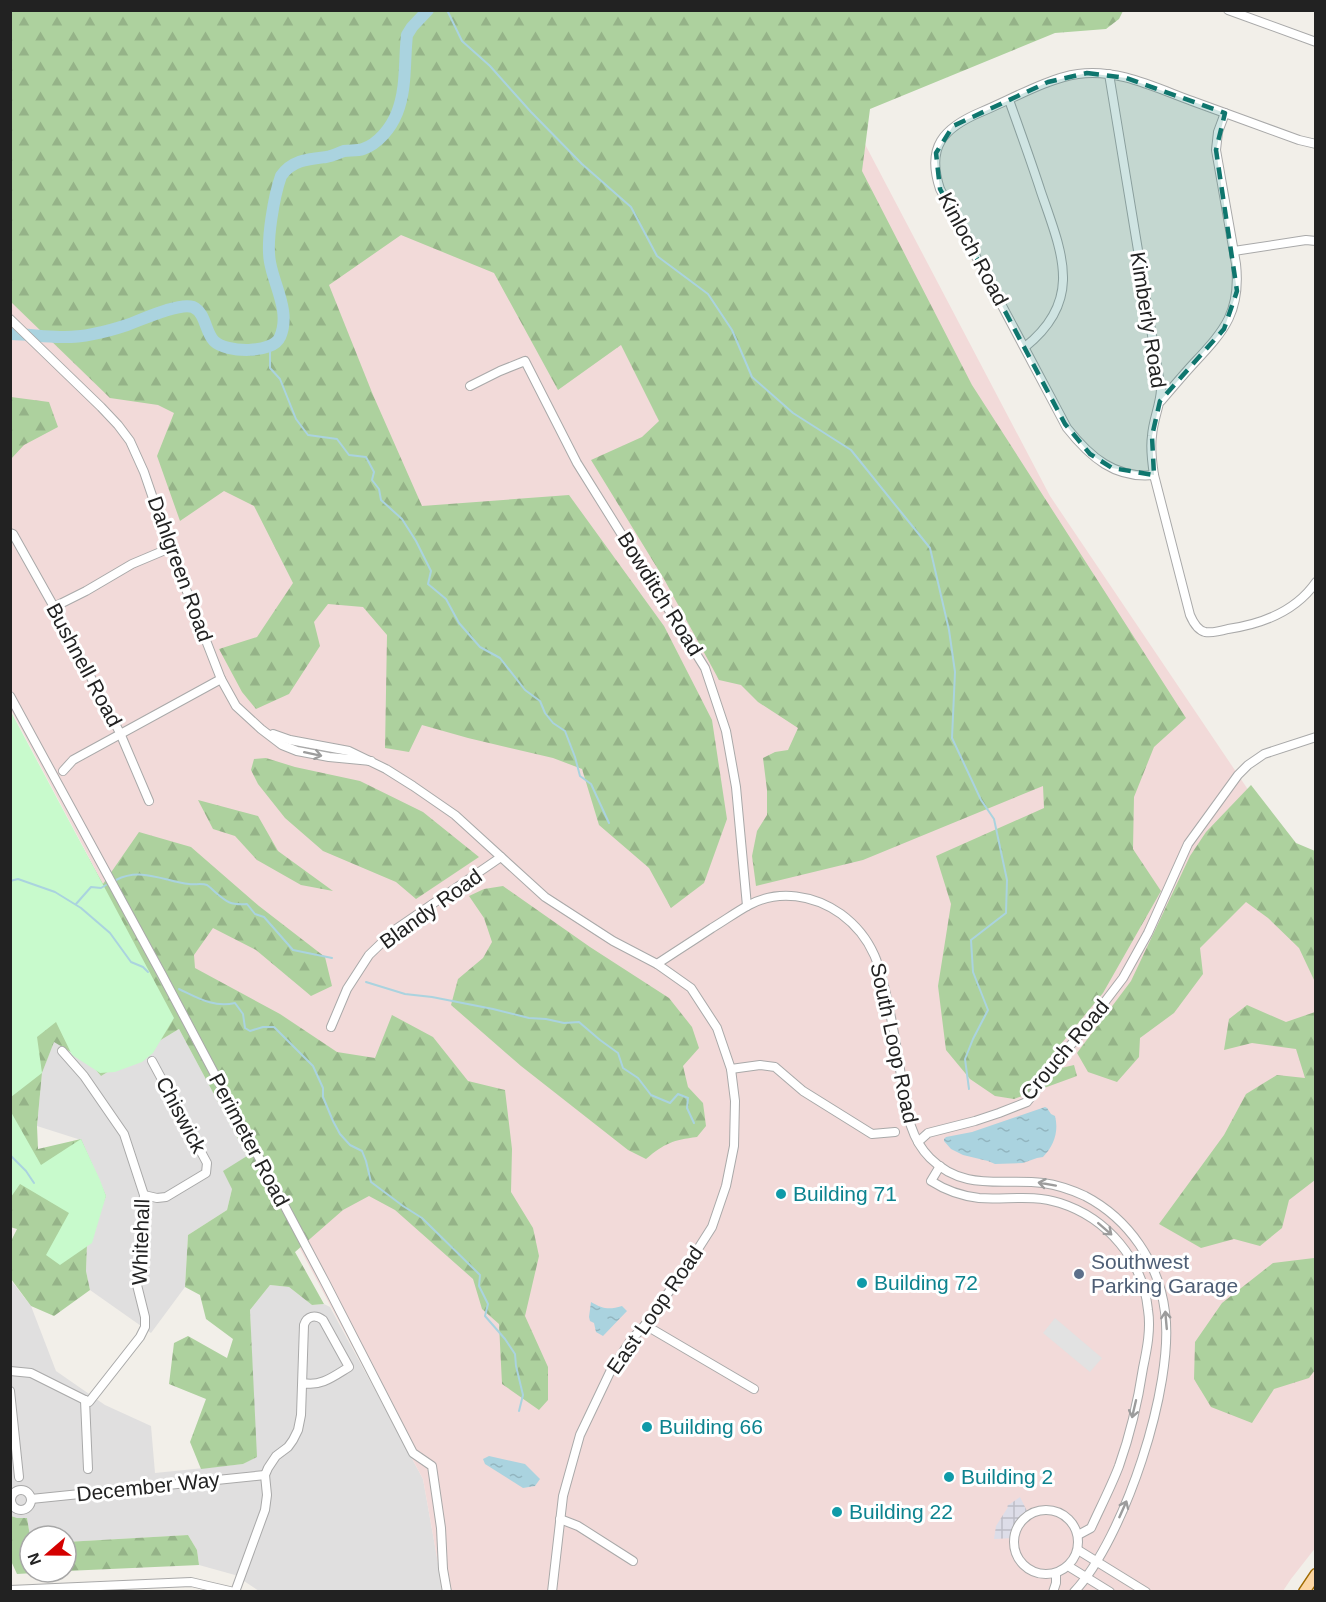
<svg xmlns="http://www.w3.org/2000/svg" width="1326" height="1602" viewBox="0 0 1326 1602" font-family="Helvetica,sans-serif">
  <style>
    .residential { fill: #e0dfdf }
    .commercial { fill: #f2dad9 }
    .forest { fill: url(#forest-firs) }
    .park { fill: #c8facc }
    .parking { fill: #e2e2e2 }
    .plaza { fill: url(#plaza-grid) }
    .water { fill: url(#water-ripples) }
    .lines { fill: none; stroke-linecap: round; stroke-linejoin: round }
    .stream { stroke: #aad3df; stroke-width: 2 }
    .river { stroke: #aad3df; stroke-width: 12 }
    .minor-casing { stroke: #a9a9a9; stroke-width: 10 }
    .major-casing { stroke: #a06b00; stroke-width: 13 }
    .minor { stroke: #fff; stroke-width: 8 }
    .major { stroke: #fcd6a4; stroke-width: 10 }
    .oneway { stroke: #9c9c9c }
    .marked { fill: #0f766e; fill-opacity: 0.2; stroke: #0f766e; stroke-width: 4.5; stroke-dasharray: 12 8; stroke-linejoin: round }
    .culture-dot { fill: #0f9aa8; stroke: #fff; stroke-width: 2 }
    .service-dot { fill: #5c6f8a; stroke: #fff; stroke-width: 2 }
    .labels { text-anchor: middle; stroke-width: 6; stroke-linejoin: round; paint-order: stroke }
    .street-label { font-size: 21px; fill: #222; stroke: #fff }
    .culture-label { font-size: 21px; fill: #0d838f; stroke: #fff; text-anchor: start }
    .service-label { font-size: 21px; fill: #4e5e75; stroke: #fff; text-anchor: start }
  </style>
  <defs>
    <pattern id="forest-firs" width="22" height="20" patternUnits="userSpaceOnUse" patternTransform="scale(1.5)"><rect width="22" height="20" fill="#add19e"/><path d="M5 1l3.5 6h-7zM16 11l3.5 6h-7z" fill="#95b388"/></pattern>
    <pattern id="plaza-grid" width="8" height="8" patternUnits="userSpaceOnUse" patternTransform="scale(1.5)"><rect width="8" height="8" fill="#dddde8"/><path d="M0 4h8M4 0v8" fill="none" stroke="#bdbdc7"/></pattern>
    <pattern id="water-ripples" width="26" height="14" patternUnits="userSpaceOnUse" patternTransform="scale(1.5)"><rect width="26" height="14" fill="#aad3df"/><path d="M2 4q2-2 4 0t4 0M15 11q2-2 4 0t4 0" fill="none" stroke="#92b5bf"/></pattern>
  </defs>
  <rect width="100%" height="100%" fill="#f2efe9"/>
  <g class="residential">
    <polygon points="179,1029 247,1156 232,1189 227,1210 188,1235 185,1287 151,1333 90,1290 86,1271 87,1244 81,1140 37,1126 42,1073 54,1041 91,1064 101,1076"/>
    <polygon points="10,1279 31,1306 56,1371 105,1405 151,1426 155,1473 243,1464 256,1457 250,1310 270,1285 289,1287 312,1305 324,1304 330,1307 423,1479 443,1591 259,1591 235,1575 199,1565 197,1550 188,1535 66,1542 66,1536 30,1536 27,1518 17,1518 11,1516"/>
  </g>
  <polygon class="commercial" points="10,11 847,110 1050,496 1315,889 1316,1547 1291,1579 1283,1591 443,1591 423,1479 297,1243 174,1018 11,710"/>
  <g class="forest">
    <polygon points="10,11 1123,11 1119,19 1106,29 1055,33 870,109 862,171 972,385 1186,718 1154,747 1134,797 1133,849 1161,891 1103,993 1047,1061 1057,1069 1074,1065 1077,1076 1014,1099 995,1096 970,1079 946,1050 938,986 951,904 936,856 1044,808 1043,786 863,860 756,886 752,856 757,831 767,815 767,790 763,758 775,752 788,750 798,728 758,702 741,685 719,680 664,579 591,460 642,437 659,421 621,345 558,390 494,273 401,235 329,285 373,395 422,506 569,495 664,626 712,720 727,819 704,883 671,908 649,868 599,825 582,769 553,758 468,738 422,725 409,752 385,748 387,635 363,607 328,604 314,622 320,646 289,694 256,709 242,692 219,649 257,637 293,583 254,506 224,491 180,521 157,456 174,413 158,405 110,398 11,302"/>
    <polygon points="11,397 49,402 58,427 24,445 11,459"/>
    <polygon points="10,717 103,884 139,832 191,847 259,906 325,957 332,986 311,996 256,950 213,928 194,955 195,968 280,1014 337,1052 375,1058 392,1015 433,1037 468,1081 505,1090 512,1149 511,1192 533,1228 539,1256 525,1316 548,1367 548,1400 539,1410 502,1384 499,1324 482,1309 473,1279 395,1210 369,1196 343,1210 295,1252 324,1304 312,1305 289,1287 270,1285 250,1310 257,1457 243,1464 201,1469 190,1442 206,1399 169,1384 174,1343 188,1336 227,1358 233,1339 206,1319 200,1295 185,1287 188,1235 227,1210 232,1189 223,1171 247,1156 179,1029 101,1076 91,1064 54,1042 42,1073 37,1126 38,1149 81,1139 106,1196 87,1244 86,1271 90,1290 54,1316 31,1306 11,1279 11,1241 17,1229 10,1227"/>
    <polygon points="266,758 295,767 360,781 423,812 479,857 416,899 396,882 323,851 285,818 258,784 251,770 254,759"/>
    <polygon points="1251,785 1296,843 1315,851 1315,982 1299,948 1268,918 1246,902 1200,948 1203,974 1174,1013 1140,1038 1139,1057 1117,1082 1088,1072 1077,1053 1131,981 1190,856 1206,832"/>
    <polygon points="198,800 258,816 278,851 333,891 301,885 257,860 235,836 213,829"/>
    <path d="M503 886 590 947 669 998 692 1027 699 1048 683 1066 688 1087 703 1103 706 1126 697 1137C673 1140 665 1143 646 1159L628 1150 521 1066 451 1005 458 979 483 958 492 942 484 918 469 896 484 889Z"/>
    <polygon points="1247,1005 1286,1022 1315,1012 1315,1180 1289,1200 1282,1228 1260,1246 1234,1239 1201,1248 1159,1224 1224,1135 1246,1094 1277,1075 1305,1078 1296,1049 1252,1043 1224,1050 1229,1019"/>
    <polygon points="1314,1258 1315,1258 1315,1370 1309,1378 1274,1389 1252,1423 1211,1407 1194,1379 1195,1342 1222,1303 1273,1263"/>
    <polygon points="11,1516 17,1518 27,1518 30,1536 30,1572 51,1572 17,1574 11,1561"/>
    <polygon points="188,1535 197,1550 199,1565 66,1571 66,1542"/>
  </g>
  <g class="park">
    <polygon points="10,710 174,1018 153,1053 142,1062 115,1072 100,1073 72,1055 56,1022 37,1037 42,1073 11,1097"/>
    <polygon points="11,1112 41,1165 81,1139 100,1180 106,1196 92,1243 60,1265 46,1255 69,1213 20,1184 11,1197"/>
  </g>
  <polygon class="parking" points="1055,1318 1102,1358 1090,1372 1043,1333"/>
  <polygon class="plaza" points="1020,1497 1029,1515 1023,1519 1018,1525 1014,1538 994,1539 996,1526 1008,1507 1007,1506"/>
  <g class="water">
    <path d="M1045 1107 1047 1108 1051 1114 1055 1116C1059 1131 1054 1146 1043 1157L1037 1158 1023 1163 995 1164 988 1161 963 1155 951 1149 944 1141V1139L946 1137 972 1132Z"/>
    <path d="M591 1302C603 1309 609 1310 622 1306L627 1311 603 1336 596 1332 594 1323 590 1321 589 1317Z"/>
    <polygon points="489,1456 525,1464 540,1479 535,1486 523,1488 485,1464 483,1459"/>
  </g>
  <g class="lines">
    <g class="stream">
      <polyline points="447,10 462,41 490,66 531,112 582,164 631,207 657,256 708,294 732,330 752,377 793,413 851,450 930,548 949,630 955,672 952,738 981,800 994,819 1007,880 1006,913 971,940 973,972 988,1010 973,1039 965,1059 969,1089"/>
      <polyline points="270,345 270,368 280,379 296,419 308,435 337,439 349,455 366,457 374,472 372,480 379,489 381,500 402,519 416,541 431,571 428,584 446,599 459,623 480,647 500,658 525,690 540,701 545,713 553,723 565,731 575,757 580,776 591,784 609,823"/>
      <path d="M116 880C141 867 164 881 189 884 194 885 202 883 207 885 210 887 212 889 214 891 228 903 230 905 247 904L255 914 264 917 293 950 332 958"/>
      <polyline points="10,881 18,879 55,892 81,908 110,933 131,962 143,967 148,972"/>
      <polyline points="76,904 91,887 101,888 106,885"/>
      <polyline points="366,982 405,994 432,997 493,1009 529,1018 546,1019 564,1023 579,1022 600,1040 618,1053 623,1068 638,1078 651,1095 670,1103 678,1094 688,1098 687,1108 694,1123"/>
      <path d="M179 989C198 998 214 1008 235 1003L243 1014 245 1028 250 1031 263 1027H274L313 1066 323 1088V1097L333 1121 340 1134 350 1145 362 1151 366 1161 371 1182 403 1206 422 1218 480 1275 479 1286 488 1304 485 1316 505 1339 515 1354 516 1366 523 1395 519 1411"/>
      <polyline points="10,1155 26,1171 34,1183"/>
    </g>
    <path class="river" d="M10 334C27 334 44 337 60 337 83 338 106 332 127 325 141 320 179 302 193 307 206 313 205 332 214 341 226 353 273 354 280 337 291 312 274 286 270 262 266 241 274 196 281 176 292 160 309 159 326 157 333 156 338 153 344 151 350 150 357 151 363 149 378 144 391 128 397 113 407 88 404 60 407 35L412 27 428 10"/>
    <g class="minor-casing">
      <g id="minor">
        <polyline points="1228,10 1316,42"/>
        <path d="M1109 74 1161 390C1160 406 1153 420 1152 436 1150 449 1152 462 1154 475L1190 615C1193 622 1197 630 1205 632 1212 633 1221 631 1228 629 1262 624 1296 611 1316 582"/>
        <path d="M1009 100C1020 131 1031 161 1041 192 1062 253 1084 300 1025 347"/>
        <polyline points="1234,251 1306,240 1316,241"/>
        <polyline points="10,319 101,407 118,425 130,441 144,472 170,548 221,679 236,706 261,729 282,745 297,751 329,757 371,761"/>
        <polyline points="470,386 500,371 525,361 577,463 705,668 726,731 736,787 747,906"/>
        <path d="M1161 401C1172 388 1183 375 1195 362 1225 330 1241 311 1236 264L1216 150 1218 132 1225 113"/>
        <path d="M1154 475C1115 479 1090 457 1067 428L940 189C926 147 943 128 981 112 1010 100 1048 78 1078 74 1117 68 1156 88 1192 101 1228 114 1263 127 1299 140L1316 144"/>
        <polyline points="10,533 13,534 54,607 120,733 149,801"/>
        <polyline points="54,607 86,591 132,564 170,548"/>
        <polyline points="10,696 161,973 325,1282 413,1453 432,1466 441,1528 443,1569 447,1592"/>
        <polyline points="273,734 290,740 349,751 386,769 413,786 455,815 545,897 613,941 657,964"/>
        <polyline points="63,771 73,760 221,679"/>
        <polyline points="331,1027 347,989 369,955 396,929 501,857"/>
        <polyline points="731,1069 760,1065 775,1067 803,1091 872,1134 895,1132"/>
        <polyline points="918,1142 928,1133 975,1121 999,1113 1027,1102 1040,1085 1056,1061 1078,1037 1123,978 1148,933 1188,844 1238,775 1248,765 1264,754 1316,737"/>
        <path d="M940 1166 931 1181C945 1190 962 1196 979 1198 1006 1200 1033 1194 1060 1203 1107 1218 1143 1260 1148 1310 1151 1329 1147 1349 1143 1368 1138 1401 1130 1435 1119 1466 1111 1487 1100 1508 1091 1528L1078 1535"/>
        <polyline points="144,1195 157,1198 166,1197 206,1173 207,1163 152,1061"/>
        <polyline points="645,1325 754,1389"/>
        <polyline points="10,1371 31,1373 89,1402 140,1337 145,1327 145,1317 137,1285 144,1195 124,1134 84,1076 62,1051"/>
        <polyline points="10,1391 19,1477"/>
        <polyline points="85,1400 88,1469"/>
        <circle cx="21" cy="1500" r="10"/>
        <polyline points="31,1499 265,1475"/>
        <circle cx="1046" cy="1542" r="32"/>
        <polyline points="560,1519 578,1526 633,1561"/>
        <polyline points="1078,1550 1146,1592"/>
        <polyline points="1068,1566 1110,1592"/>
        <polyline points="10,1590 191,1582 234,1592"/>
        <path d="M235 1592 265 1510 267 1495 265 1475 268 1468 276 1456 288 1447 293 1440 298 1430 301 1415 304 1325C307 1316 315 1314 323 1320L349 1367C334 1376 321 1387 303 1383"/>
        <path d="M552 1592 563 1496 580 1435 611 1370 631 1340 645 1325 684 1271 712 1227 726 1186 734 1146 735 1101 731 1069 717 1028 691 988 657 964C675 952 694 940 712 928 724 921 736 912 749 905 779 889 814 895 841 914 875 939 881 970 889 1008 895 1035 899 1062 903 1089 907 1114 911 1139 930 1158 964 1192 1002 1178 1043 1183 1058 1185 1072 1190 1085 1196 1129 1219 1159 1263 1165 1312 1175 1385 1124 1539 1074 1592"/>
        <polyline points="1053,1592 1056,1583 1056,1573"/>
      </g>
    </g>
    <g class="major-casing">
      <polyline id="major" points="1304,1592 1316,1574"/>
    </g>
    <use href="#minor" class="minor"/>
    <use href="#major" class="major"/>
  </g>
  <defs><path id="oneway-shaft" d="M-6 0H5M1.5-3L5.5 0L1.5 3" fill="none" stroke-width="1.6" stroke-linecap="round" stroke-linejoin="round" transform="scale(1.5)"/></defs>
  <g class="oneway">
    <use href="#oneway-shaft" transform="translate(313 754) rotate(12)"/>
    <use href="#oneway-shaft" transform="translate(1047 1184) rotate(-170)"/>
    <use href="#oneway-shaft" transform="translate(1105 1229) rotate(41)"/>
    <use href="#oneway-shaft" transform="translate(1166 1320) rotate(-95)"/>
    <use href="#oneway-shaft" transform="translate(1134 1409) rotate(103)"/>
    <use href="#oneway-shaft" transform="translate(1123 1509) rotate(-66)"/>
  </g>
  <path class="marked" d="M1087 73 1126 78 1225 113 1216 150 1237 291 1224 329 1160 401 1152 436 1154 475 1112 468 1090 454 1065 424 940 189 936 153 953 126 1048 82Z"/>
  <g class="culture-dot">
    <circle cx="781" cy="1194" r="6"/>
    <circle cx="862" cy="1283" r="6"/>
    <circle cx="647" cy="1427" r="6"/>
    <circle cx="949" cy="1477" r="6"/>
    <circle cx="837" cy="1512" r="6"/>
  </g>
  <circle class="service-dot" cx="1079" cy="1274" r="6"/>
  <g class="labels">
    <g class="street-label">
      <text transform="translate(973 249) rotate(62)" y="7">Kinloch Road</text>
      <text transform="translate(1148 320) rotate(81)" y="7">Kimberly Road</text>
      <text transform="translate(180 569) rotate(70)" y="7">Dahlgreen Road</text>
      <text transform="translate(660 594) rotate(58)" y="7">Bowditch Road</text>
      <text transform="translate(84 665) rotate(62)" y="7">Bushnell Road</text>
      <text transform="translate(431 909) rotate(-36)" y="7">Blandy Road</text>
      <text transform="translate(894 1043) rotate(78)" y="7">South Loop Road</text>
      <text transform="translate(1065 1050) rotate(-50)" y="7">Crouch Road</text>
      <text transform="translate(181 1115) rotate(62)" y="7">Chiswick</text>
      <text transform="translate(249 1140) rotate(62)" y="7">Perimeter Road</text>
      <text transform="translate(141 1242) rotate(-88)" y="7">Whitehall</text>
      <text transform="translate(655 1310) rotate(-55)" y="7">East Loop Road</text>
      <text transform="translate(148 1487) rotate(-6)" y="7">December Way</text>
    </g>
    <g class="culture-label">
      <text x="793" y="1201">Building 71</text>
      <text x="874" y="1290">Building 72</text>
      <text x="659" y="1434">Building 66</text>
      <text x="961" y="1484">Building 2</text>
      <text x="849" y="1519">Building 22</text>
    </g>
    <g class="service-label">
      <text x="1091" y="1269">Southwest<tspan x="1091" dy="24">Parking Garage</tspan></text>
    </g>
  </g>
  <rect width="1326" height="1602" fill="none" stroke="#222222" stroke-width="24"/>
  <g transform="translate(48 1554) rotate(250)"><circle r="28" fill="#ffffff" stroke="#a7a7a7" stroke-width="1.5"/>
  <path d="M0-4.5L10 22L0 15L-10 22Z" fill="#d40000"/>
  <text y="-9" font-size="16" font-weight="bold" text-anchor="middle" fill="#222222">N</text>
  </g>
</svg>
